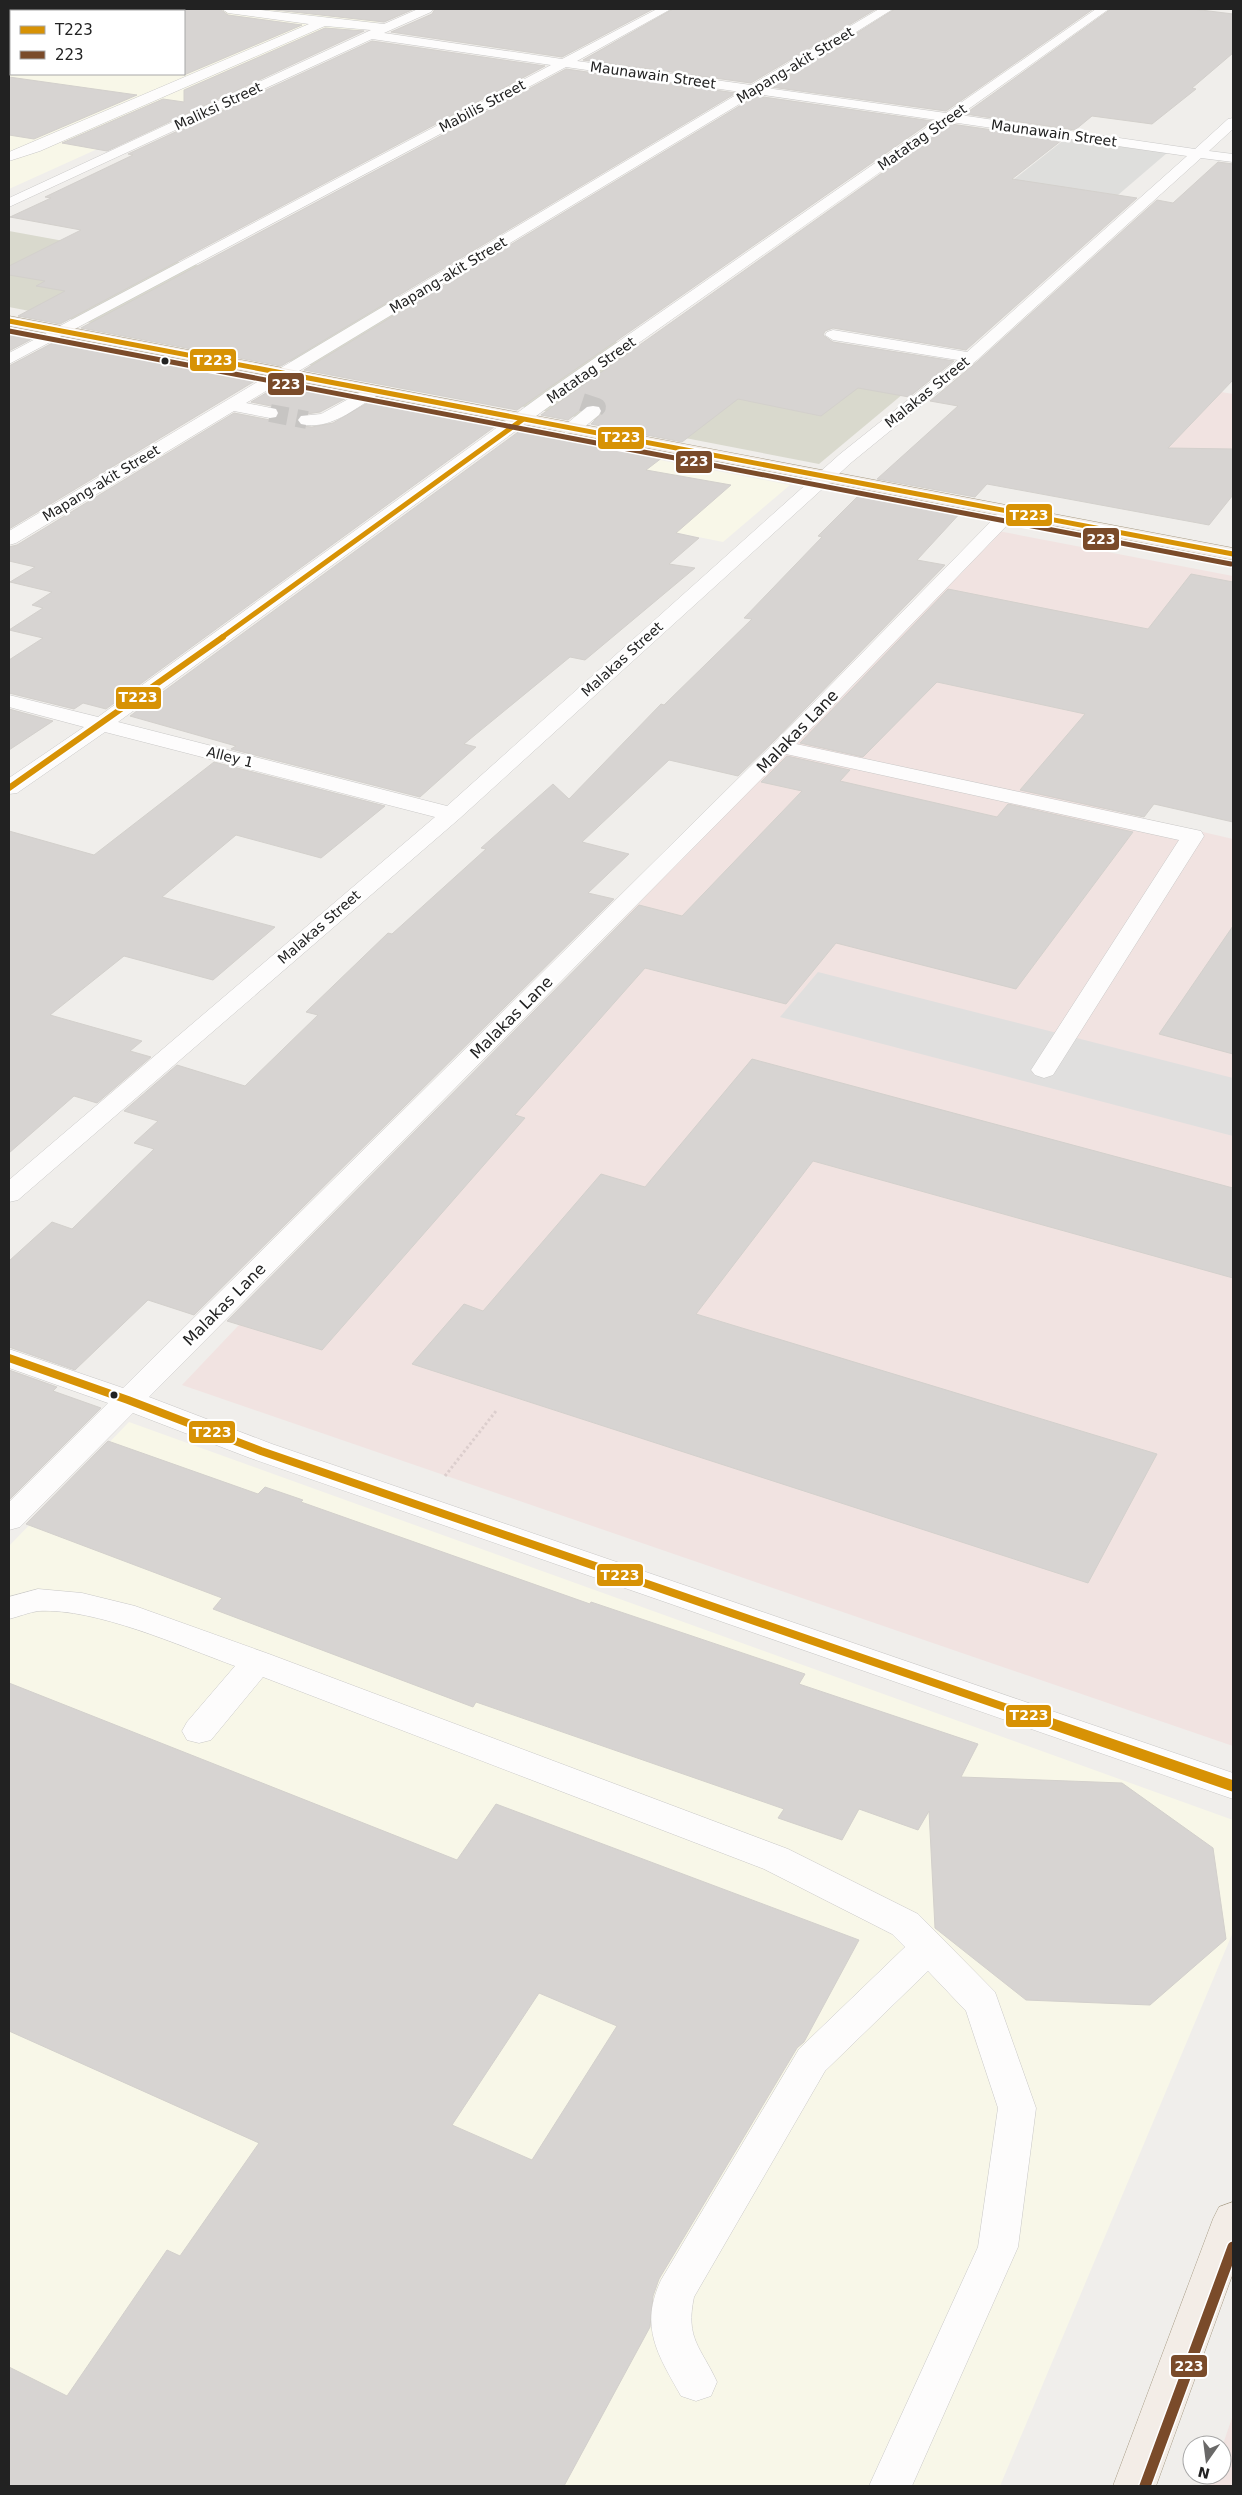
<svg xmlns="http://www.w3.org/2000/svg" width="1242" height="2495" viewBox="0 0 1242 2495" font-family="'DejaVu Sans',sans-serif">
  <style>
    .commercial { fill: #f1e3e1 }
    .education { fill: #f8f7e8; fill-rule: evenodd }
    .religious { fill: #dededc }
    .construction { fill: #d9d9cd }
    .parking { fill: #e0dfde }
    .building { fill: #d7d4d2; stroke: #d3d0cc; fill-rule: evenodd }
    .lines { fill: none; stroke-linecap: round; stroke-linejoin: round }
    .minor-tunnel { stroke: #c7c5c3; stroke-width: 18; stroke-dasharray: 18 9; stroke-linecap: butt }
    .minor-casing { stroke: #c9c8c7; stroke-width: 1 }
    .major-casing { stroke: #a79c86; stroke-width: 1 }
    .path { stroke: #dccecd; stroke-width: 3; stroke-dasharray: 2.5 2.5; stroke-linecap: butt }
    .minor { fill: #fdfcfc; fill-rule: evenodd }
    .major { fill: #f3ede7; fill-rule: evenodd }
    .bus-1-far3-casing { stroke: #fff; stroke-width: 8 }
    .bus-1-far2-casing { stroke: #fff; stroke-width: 9 }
    .bus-1-far1-casing { stroke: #fff; stroke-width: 12 }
    .bus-1-casing { stroke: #fff; stroke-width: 14 }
    .bus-2-far1-casing { stroke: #fff; stroke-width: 8 }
    .bus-2-casing { stroke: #fff; stroke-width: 14 }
    .bus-1-far3 { stroke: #d79205; stroke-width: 5 }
    .bus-1-far2 { stroke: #d79205; stroke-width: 6 }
    .bus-1-far1 { stroke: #d79205; stroke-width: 8 }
    .bus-1 { stroke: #d79205; stroke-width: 11 }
    .bus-2-far1 { stroke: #7a4b2a; stroke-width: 5 }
    .bus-2 { stroke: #7a4b2a; stroke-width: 11 }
    .bus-dot { fill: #222; stroke: #fff; stroke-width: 2 }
    .labels { text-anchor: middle; stroke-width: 5; stroke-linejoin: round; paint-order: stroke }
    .far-street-label { font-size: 14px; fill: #222; stroke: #fff }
    .street-label { font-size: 16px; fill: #222; stroke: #fff }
    .line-badge { stroke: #fff; stroke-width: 2 }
    .badge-label { font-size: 14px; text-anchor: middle; font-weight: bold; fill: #fff }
  </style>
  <rect width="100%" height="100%" fill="#f0eeeb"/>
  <g class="commercial">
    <polygon points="1174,384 1233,394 1233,493 1096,469"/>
    <polygon points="998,531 1233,576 1233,634 1104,809 1233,839 1233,1746 182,1385 755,781"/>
    <polygon points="1233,2415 1233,2486 1208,2486 1212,2475 1222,2475 1222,2447"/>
  </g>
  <g class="education">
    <path d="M9 9H407L9 189ZM11 11H184V74H11Z"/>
    <polygon points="530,435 790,485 723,542 456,488"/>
    <polygon points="129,1422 1233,1820 1233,1932 1000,2486 9,2486 9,1546"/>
  </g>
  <polygon class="religious" points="1065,139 1167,153 1118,195 1013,180"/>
  <polygon class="construction" points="9,231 903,394 819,464 9,307"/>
  <polygon class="parking" points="818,972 1233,1078 1233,1136 780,1017"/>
  <g class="building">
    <polygon points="184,9 220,9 228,15 302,25 184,75"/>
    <polygon points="266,9 414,9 384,22"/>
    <polygon points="435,9 653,9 562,57 391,32 432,14"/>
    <polygon points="673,9 876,9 751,83 583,60"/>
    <polygon points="895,9 1093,9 946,111 771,87"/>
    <polygon points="1111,9 1193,9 1233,14 1233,53 1192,88 1196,89 1152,124 1092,116 1075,130 965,114"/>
    <polygon points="325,28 364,31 107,151 62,143 163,99 184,102 184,90"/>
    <polygon points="372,41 545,66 60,324 18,316 65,291 36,286 45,281 9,275 9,266 81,230 10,217 51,198 45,197 133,155 128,154"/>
    <polygon points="566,69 736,93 281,366 81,328"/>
    <polygon points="9,77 137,95 34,139 9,135"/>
    <polygon points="756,96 932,121 517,410 304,370"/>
    <polygon points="951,124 1062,140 1012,179 1137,198 966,350 833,328 825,331 823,335 833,342 954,361 909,397 858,388 821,416 738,399 682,442 591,424 603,412 599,405 586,406 568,420 541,415"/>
    <polygon points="1218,162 1233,164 1233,380 1168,448 1233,449 1233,495 1209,525 987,484 975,497 877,479 958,406 930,401 978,361 1157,200 1173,203"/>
    <polygon points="9,328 41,334 9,351"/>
    <polygon points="62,338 263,376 9,529 9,366"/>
    <polygon points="286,381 354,394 320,412 300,415 296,420 301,426 312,427 333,423 376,398 501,422 106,709 83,703 74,709 9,693 9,660 43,638 9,630 43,608 32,605 52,592 10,582 35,567 9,561 9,547 17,545 234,413 270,420 276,419 280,414 276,407 251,402"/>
    <polygon points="525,427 667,454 646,470 731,485 676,533 699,538 669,564 695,568 585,660 570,657 464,744 476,747 420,797 231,749 236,746 130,716"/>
    <polygon points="863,491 963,510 917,560 945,565 773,742 738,776 669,760 582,842 629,854 588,893 614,899 194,1315 148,1300 75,1370 9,1347 9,1261 52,1222 72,1229 154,1149 134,1143 158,1121 124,1111 177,1065 245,1086 318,1015 306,1012 388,933 392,934 486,849 481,848 553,784 569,799 661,704 664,705 752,619 744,618 822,537 818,536"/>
    <polygon points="1191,574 1233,582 1233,822 1154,804 1144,817 1020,790 1085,714 937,682 863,757 800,743 948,589 1148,629"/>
    <polygon points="9,709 53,721 9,750"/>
    <polygon points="787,756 850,770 840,781 997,817 1008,804 1133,832 1016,989 836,943 786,1004 645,968 515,1115 525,1118 322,1350 227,1321 639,905 682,916 802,791 761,782"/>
    <polygon points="214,762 385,806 321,858 236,835 162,897 275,927 213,980 124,956 50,1015 142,1041 130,1051 151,1057 97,1103 74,1096 9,1153 9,831 94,855"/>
    <polygon points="1233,926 1233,1054 1159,1034"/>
    <polygon points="752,1059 1233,1188 1233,1278 813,1161 696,1314 1157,1454 1088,1583 412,1364 464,1304 483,1311 601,1174 645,1187"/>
    <polygon points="9,1370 57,1387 53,1391 101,1408 9,1500"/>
    <polygon points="108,1441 258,1494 265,1487 303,1500 301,1502 590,1604 591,1602 805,1674 799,1684 978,1744 961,1777 1122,1783 1213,1848 1226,1939 1150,2005 1026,2000 935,1928 929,1811 918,1830 859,1809 842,1840 778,1818 784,1809 476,1702 473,1707 213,1609 222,1598 26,1524"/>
    <path d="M9 1683 457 1860 496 1804 859 1940 804 2042 797 2048 659 2279 653 2296 650 2327 564 2486H9V2367L67 2396 167 2250 180 2256 259 2143 9 2031ZM539 1993 617 2026 532 2160 452 2125Z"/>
  </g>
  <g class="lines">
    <g class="minor-tunnel">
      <polyline points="582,402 597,407 593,411"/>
      <polyline points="270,413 307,420"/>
    </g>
    <g class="minor-casing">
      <g id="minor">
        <polygon points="126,9 142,9 140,11 124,11"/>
        <path d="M222 9H252L384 24 418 9H433L431 12 384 33 562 59 657 9H671L577 61 751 85 879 9H893L766 88 946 113 1096 9H1109L960 115 1195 149 1228 119 1233 118V129L1209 151 1233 154V162L1201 158 977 360 852 462 459 819 18 1200 9 1202V1180L435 817 105 732 17 793 9 794V778L84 727 9 707V695L98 717 546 392 937 120 756 94 246 403 276 409 278 413 276 417 270 418 234 411 16 543 9 545V531L741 92 566 67 9 364V353L551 65 372 39 9 207V198L371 30 325 26 40 151 9 161V152L309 24 228 13ZM951 122 1187 156 967 352 833 330 827 332 825 335 833 340 958 360 840 454 447 806 118 722 558 400Z"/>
        <rect x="9" y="38" width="2" height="8"/>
        <polygon points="11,58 11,66 9,67 9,59"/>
        <path d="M372 386 378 387 380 391 378 395C355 408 330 431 301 424L298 420 301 416 321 414Z"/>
        <polygon points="593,406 599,407 601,411 599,415 577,433 565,433 562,429 565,425 587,407"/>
        <polygon points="1010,507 1016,508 1019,512 1016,516 796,744 1201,831 1204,836 1053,1075 1044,1078 1035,1075 1031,1070 1179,840 786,754 149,1397 272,1444 1233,1773 1233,1799 250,1458 133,1413 20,1527 9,1530 9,1502 108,1403 9,1368 9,1349 123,1388 774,743 1004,508"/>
        <path d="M38 1589 82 1593 135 1606 269 1654 788 1849 918 1914 995 1992 1036 2108 1018 2247 912 2486H869L978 2247 998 2108 966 2011 928 1971 825 2071 694 2297C685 2339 701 2347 717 2382L711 2396 696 2401 681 2396C658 2355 639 2327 661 2280L799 2049 905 1947 892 1934 764 1869 263 1677 211 1740 199 1743 187 1740 182 1731 187 1722 235 1666C180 1646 96 1608 39 1611 29 1612 18 1617 9 1619V1597Z"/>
      </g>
    </g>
    <g class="major-casing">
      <g id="major">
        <polygon points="9,316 1233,548 1233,560 9,326"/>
        <polygon points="1233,2202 1233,2273 1156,2486 1113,2486 1213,2219 1219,2207"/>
      </g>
    </g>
    <polyline class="path" points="445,1476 496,1411"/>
    <use href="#minor" class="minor"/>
    <use href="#major" class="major"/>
    <g class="bus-1-far3-casing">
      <g id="bus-1-far3">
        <polyline points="9,321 1233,554"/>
        <polyline points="221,638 522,420"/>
      </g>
    </g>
    <g class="bus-1-far2-casing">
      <polyline id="bus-1-far2" points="9,788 223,637"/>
    </g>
    <g class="bus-1-far1-casing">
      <polyline id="bus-1-far1" points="9,1358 128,1400 261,1451 1013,1710"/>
    </g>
    <g class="bus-1-casing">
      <polyline id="bus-1" points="1009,1709 1233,1786"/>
    </g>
    <g class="bus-2-far1-casing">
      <polyline id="bus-2-far1" points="9,331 1231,564"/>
    </g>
    <g class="bus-2-casing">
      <polyline id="bus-2" points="1145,2486 1233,2247"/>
    </g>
    <use href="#bus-1-far3" class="bus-1-far3"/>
    <use href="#bus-1-far2" class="bus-1-far2"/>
    <use href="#bus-1-far1" class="bus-1-far1"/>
    <use href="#bus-1" class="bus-1"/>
    <use href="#bus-2-far1" class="bus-2-far1"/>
    <use href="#bus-2" class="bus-2"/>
  </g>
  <g class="bus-dot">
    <circle cx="165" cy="361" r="4.5"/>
    <circle cx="114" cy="1395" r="4.5"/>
  </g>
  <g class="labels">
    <g class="far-street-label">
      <text transform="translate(795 65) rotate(-31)" y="5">Mapang-akit Street</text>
      <text transform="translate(653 75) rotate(8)" y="5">Maunawain Street</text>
      <text transform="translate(218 106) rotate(-25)" y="5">Maliksi Street</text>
      <text transform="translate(482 106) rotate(-28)" y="5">Mabilis Street</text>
      <text transform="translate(1054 133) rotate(8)" y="5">Maunawain Street</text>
      <text transform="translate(922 137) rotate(-35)" y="5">Matatag Street</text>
      <text transform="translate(448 275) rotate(-31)" y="5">Mapang-akit Street</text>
      <text transform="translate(591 370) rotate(-35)" y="5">Matatag Street</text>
      <text transform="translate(927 392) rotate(-39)" y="5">Malakas Street</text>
      <text transform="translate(101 483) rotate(-31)" y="5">Mapang-akit Street</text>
      <text transform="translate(622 659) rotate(-42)" y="5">Malakas Street</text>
      <text transform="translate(230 757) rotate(14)" y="5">Alley 1</text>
      <text transform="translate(319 927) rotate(-41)" y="5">Malakas Street</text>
    </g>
    <g class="street-label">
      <text transform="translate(797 731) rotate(-46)" y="6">Malakas Lane</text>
      <text transform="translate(511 1017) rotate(-45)" y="6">Malakas Lane</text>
      <text transform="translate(224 1304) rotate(-45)" y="6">Malakas Lane</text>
    </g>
  </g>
  <g class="line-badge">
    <rect x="189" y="348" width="48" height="24" rx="5" fill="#d79205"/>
    <rect x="267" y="372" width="38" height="24" rx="5" fill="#7a4b2a"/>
    <rect x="597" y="426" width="48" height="24" rx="5" fill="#d79205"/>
    <rect x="675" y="450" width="38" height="24" rx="5" fill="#7a4b2a"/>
    <rect x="1005" y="503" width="48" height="24" rx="5" fill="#d79205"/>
    <rect x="1082" y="527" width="38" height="24" rx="5" fill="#7a4b2a"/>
    <rect x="115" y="686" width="47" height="24" rx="5" fill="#d79205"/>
    <rect x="188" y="1420" width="48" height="24" rx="5" fill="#d79205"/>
    <rect x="596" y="1563" width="48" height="24" rx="5" fill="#d79205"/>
    <rect x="1005" y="1704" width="47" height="24" rx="5" fill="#d79205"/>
    <rect x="1170" y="2354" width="38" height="24" rx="5" fill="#7a4b2a"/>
  </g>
  <g class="badge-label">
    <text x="213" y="365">T223</text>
    <text x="286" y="389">223</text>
    <text x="621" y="442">T223</text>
    <text x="694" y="466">223</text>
    <text x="1029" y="520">T223</text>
    <text x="1101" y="544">223</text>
    <text x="138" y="702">T223</text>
    <text x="212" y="1437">T223</text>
    <text x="620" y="1580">T223</text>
    <text x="1029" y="1720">T223</text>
    <text x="1189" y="2371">223</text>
  </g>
  <rect width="1242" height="2495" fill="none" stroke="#222222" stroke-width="20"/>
  <rect x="10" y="10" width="175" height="65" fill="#ffffff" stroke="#a7a7a7"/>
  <rect x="20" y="26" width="25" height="8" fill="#d79205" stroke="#a7a7a7"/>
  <text x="55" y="35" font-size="15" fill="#222222">T223</text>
  <rect x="20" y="51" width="25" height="8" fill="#7a4b2a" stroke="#a7a7a7"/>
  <text x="55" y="60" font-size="15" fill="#222222">223</text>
  <g transform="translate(1207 2460) rotate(194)"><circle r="24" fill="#ffffff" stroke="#a7a7a7"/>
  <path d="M0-4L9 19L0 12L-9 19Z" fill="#6a6968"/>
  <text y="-8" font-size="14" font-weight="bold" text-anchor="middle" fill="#222222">N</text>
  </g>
</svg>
